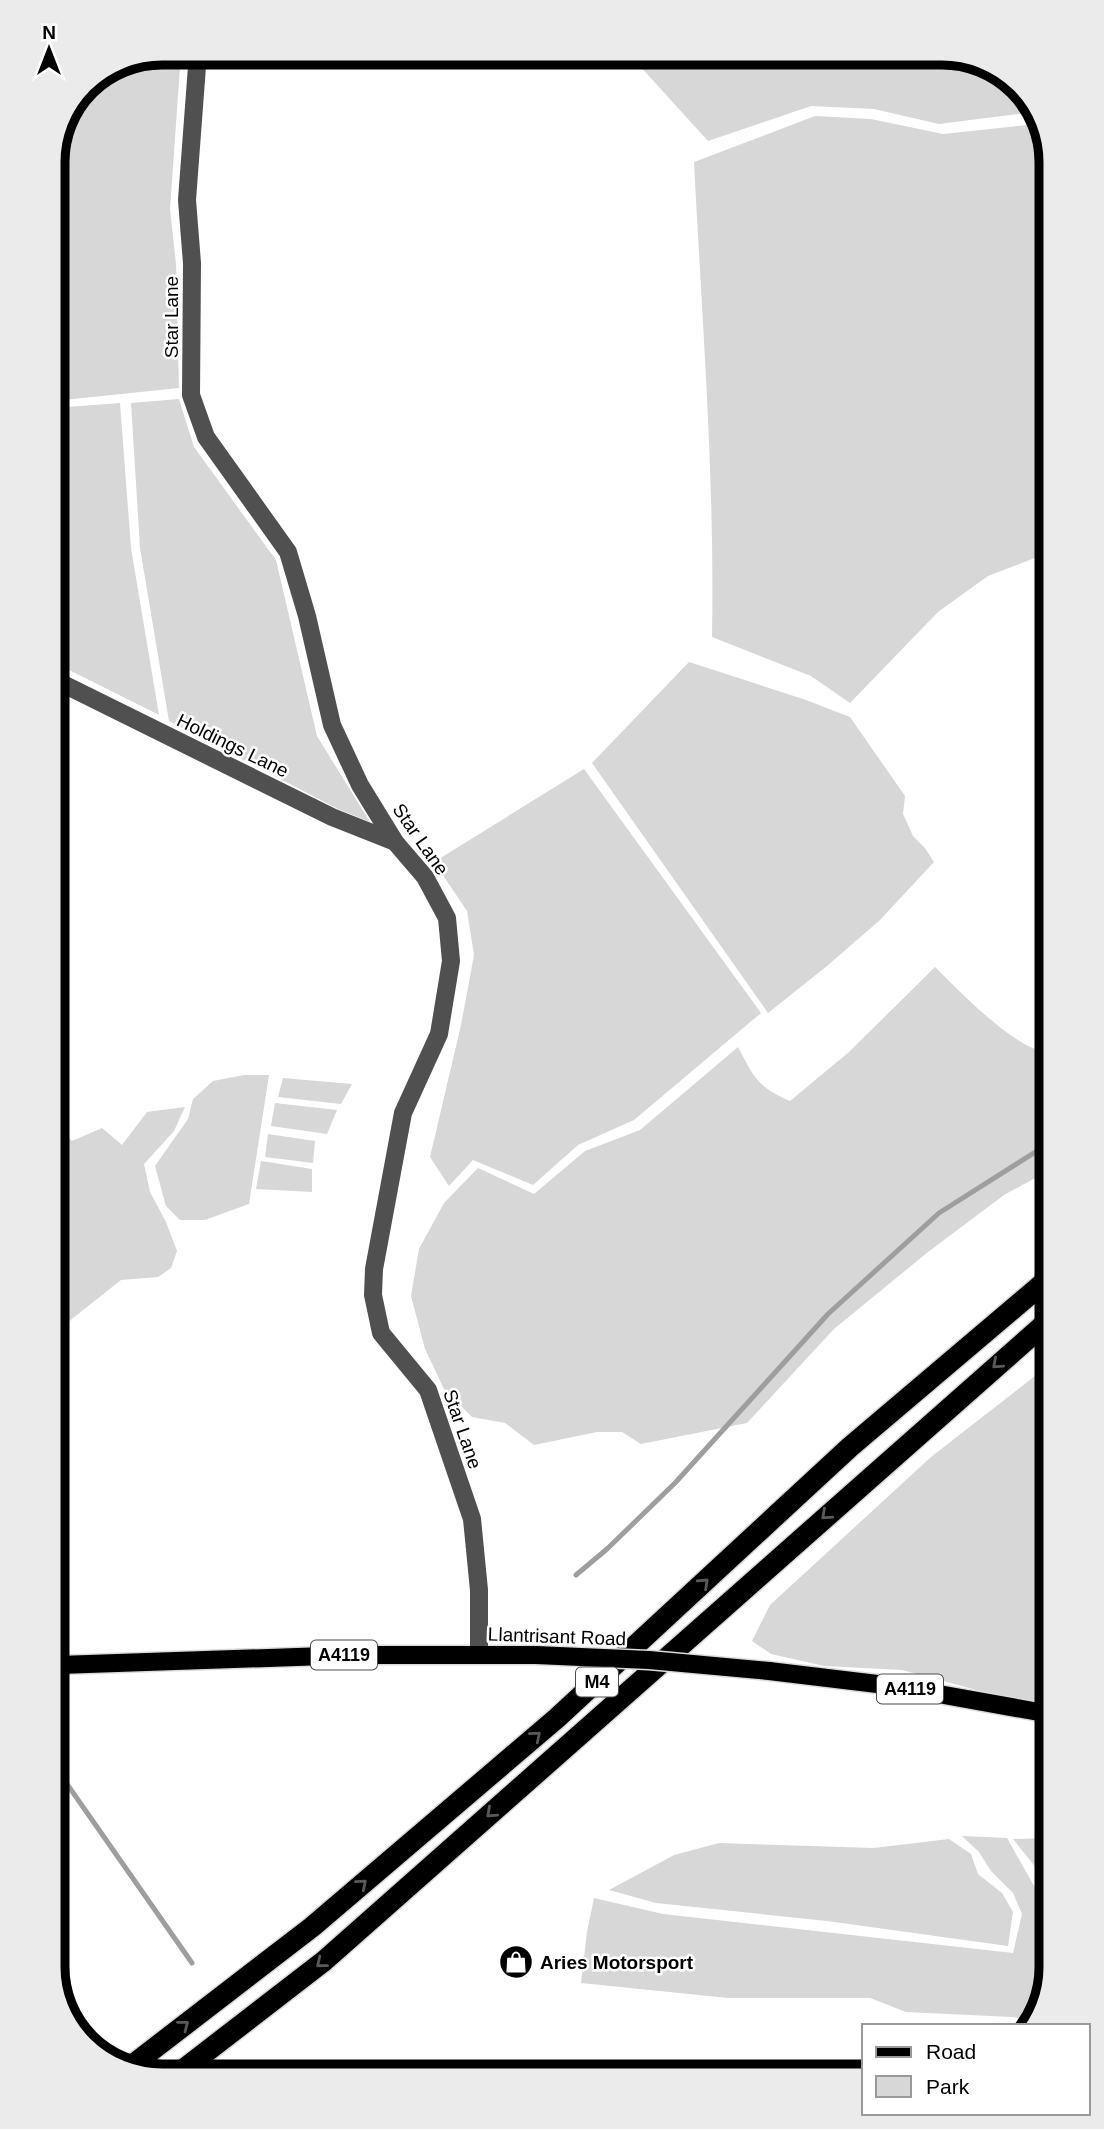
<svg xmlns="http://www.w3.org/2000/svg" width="1104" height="2129" viewBox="0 0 1104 2129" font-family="Helvetica,sans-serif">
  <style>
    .green { fill: #d7d7d7 }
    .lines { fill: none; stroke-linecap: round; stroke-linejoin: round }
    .stream { stroke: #9e9e9e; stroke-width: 5 }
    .major-casing { stroke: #dbdbdb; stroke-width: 21 }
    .highway-casing { stroke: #dbdbdb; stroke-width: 24 }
    .minor { stroke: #505050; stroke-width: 18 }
    .major { stroke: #000; stroke-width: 18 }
    .highway { stroke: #000; stroke-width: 21 }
    .major-bridge-casing { stroke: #dbdbdb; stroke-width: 21; stroke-linecap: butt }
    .major-bridge { stroke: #000; stroke-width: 18 }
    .oneway { stroke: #595959 }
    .labels { text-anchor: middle; stroke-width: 5; stroke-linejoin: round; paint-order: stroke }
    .shield { fill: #fff; stroke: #4c4c4c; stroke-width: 2 }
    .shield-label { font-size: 18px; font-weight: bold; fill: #000 }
    .street-label { font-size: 19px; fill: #000; stroke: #fff }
    .poi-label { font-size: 19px; font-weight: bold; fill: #000; stroke: #fff; text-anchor: start }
    .rim { fill: none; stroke: #000; stroke-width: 9 }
  </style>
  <rect width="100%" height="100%" fill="#fff"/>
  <g class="green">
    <polygon points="162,53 181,53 170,209 176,264 179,388 54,401 53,155 85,84"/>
    <path d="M628 53H949L1008 75 1043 121 1045 554 988 576 938 612 850 703 811 676 712 637C715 478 702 320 694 162L815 116 871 119 943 134 1036 124 1033 112 939 124 874 109 811 106 708 141Z"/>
    <polygon points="179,399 194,447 276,560 317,736 370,822 338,809 169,721 140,548 131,403"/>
    <polygon points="120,403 131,548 159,715 55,663 54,408"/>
    <polygon points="689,662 806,700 850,717 905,796 903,814 913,836 925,848 934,862 880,920 827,966 768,1013 592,763"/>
    <polygon points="584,769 761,1013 634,1120 578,1145 533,1185 473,1160 449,1186 430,1157 461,1025 474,955 467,911 434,862"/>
    <path d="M935 967C961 993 1012 1046 1047 1053L1048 1171 1004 1195 928 1252 834 1329 747 1423 641 1444 622 1432H597L534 1445 505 1423 472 1417 444 1389 425 1349 411 1296 419 1249 444 1203 478 1168 534 1194 585 1151 640 1130 738 1047C754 1077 757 1087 790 1101L849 1052Z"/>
    <polygon points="244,1075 269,1075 249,1204 205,1220 180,1220 166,1206 155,1166 188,1119 193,1099 213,1081"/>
    <polygon points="283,1078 352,1084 341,1104 278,1097"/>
    <polygon points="275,1103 337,1110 327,1134 271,1126"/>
    <polygon points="185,1107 174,1131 144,1164 150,1192 166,1222 177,1251 171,1268 158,1277 121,1280 58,1330 57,1126 72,1141 102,1128 122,1145 147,1112"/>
    <polygon points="268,1134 315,1141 313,1163 265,1157"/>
    <polygon points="261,1161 312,1169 312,1192 256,1189"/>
    <polygon points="1049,1365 1050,1704 984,1692 902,1670 824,1666 771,1654 752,1641 770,1605 931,1457"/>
    <polygon points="962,1836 1007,1838 1038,1893 1047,1956 1051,1959 1051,1967 1035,2021 1012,2017 906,2012 870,1998 728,1998 581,1983 587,1932 594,1898 663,1914 1013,1953 1022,1914 1013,1893 991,1871 979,1852"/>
    <polygon points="1051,1838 1051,1928 1049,1896 1033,1864 1013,1839"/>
    <polygon points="949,1839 971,1854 978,1874 1002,1893 1013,1912 1008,1946 827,1921 656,1903 609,1890 674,1855 719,1843 874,1848"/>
  </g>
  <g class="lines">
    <g class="stream">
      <polyline points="576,1575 607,1549 675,1483 828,1314 939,1213 1048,1144"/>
      <polyline points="60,1774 192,1963"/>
    </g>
    <g class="major-casing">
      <g id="major">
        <polyline points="59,1665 354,1655 536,1655"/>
        <polyline points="769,1671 894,1686 1050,1714"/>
      </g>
    </g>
    <g class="highway-casing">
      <g id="highway">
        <polyline points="130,2067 312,1927 557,1718 850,1447 1048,1279"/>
        <polyline points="175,2076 324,1961 1049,1320"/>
      </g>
    </g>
    <g class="minor">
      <polyline points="198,53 187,200 192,263 191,395 206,437 288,552 307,616 332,725 360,785 395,842 425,877 447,918 451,961 439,1034 403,1113 374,1269 373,1295 381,1333 428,1390 472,1519 479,1590 479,1654"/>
      <polyline points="55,680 332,817 395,842"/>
    </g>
    <use href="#major" class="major"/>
    <use href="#highway" class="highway"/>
    <g class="major-bridge-casing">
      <polyline id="major-bridge" points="536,1655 649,1660 769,1671"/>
    </g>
    <use href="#major-bridge" class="major-bridge"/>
  </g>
  <defs><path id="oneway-chevron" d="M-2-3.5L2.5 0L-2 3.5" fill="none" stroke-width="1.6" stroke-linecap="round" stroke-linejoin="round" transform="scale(1.75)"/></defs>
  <g class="oneway">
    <use href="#oneway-chevron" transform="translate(997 1364) rotate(138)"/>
    <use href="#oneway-chevron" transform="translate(826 1515) rotate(138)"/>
    <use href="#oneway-chevron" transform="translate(704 1583) rotate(-43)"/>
    <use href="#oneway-chevron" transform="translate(536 1736) rotate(-40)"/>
    <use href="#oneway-chevron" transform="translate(491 1813) rotate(138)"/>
    <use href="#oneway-chevron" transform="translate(362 1884) rotate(-40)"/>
    <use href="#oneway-chevron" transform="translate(321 1963) rotate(141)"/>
    <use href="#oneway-chevron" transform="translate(184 2025) rotate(-38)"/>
  </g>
  <defs>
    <g id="shop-disc" transform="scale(1.75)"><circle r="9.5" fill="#000" stroke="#fff"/><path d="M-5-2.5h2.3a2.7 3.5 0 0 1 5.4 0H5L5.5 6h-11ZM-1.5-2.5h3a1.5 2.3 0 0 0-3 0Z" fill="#fff"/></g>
  </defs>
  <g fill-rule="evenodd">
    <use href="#shop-disc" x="516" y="1962"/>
  </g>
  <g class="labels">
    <g class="shield">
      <rect x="311" y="1640.5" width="66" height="29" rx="5"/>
      <rect x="576" y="1667.5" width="42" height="29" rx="5"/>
      <rect x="877" y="1674.5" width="66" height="29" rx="5"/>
    </g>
    <g class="shield-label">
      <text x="344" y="1661">A4119</text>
      <text x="597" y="1688">M4</text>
      <text x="910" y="1695">A4119</text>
    </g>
    <g class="street-label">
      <text transform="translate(171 317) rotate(-90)" y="7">Star Lane</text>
      <text transform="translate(233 745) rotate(26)" y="7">Holdings Lane</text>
      <text transform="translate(421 839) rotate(55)" y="7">Star Lane</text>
      <text transform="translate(463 1429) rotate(71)" y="7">Star Lane</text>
      <text transform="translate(557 1636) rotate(2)" y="7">Llantrisant Road</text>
    </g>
    <g class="poi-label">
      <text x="540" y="1969">Aries Motorsport</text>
    </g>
  </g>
  <path d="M0 0H1104V2129H0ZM162 65H942A97 97 0 0 1 1039 162V1967A97 97 0 0 1 942 2064H162A97 97 0 0 1 65 1967V162A97 97 0 0 1 162 65Z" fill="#ebebeb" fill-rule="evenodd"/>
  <path class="rim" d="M162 65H942A97 97 0 0 1 1039 162V1967A97 97 0 0 1 942 2064H162A97 97 0 0 1 65 1967V162A97 97 0 0 1 162 65Z"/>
  <rect x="862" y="2024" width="228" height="91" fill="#ffffff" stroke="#999999" stroke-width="2"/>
  <rect x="876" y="2047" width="35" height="10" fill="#000000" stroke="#999999" stroke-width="2"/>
  <text x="926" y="2059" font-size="21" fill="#000000">Road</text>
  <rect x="876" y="2076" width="35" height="21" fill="#d7d7d7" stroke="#999999" stroke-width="2"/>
  <text x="926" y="2094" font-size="21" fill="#000000">Park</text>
  <g transform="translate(49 49)" stroke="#ffffff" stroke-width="5" paint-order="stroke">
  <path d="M0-5L12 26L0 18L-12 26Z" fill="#000000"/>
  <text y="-10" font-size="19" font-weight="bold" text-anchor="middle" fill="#000000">N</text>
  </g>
</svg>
